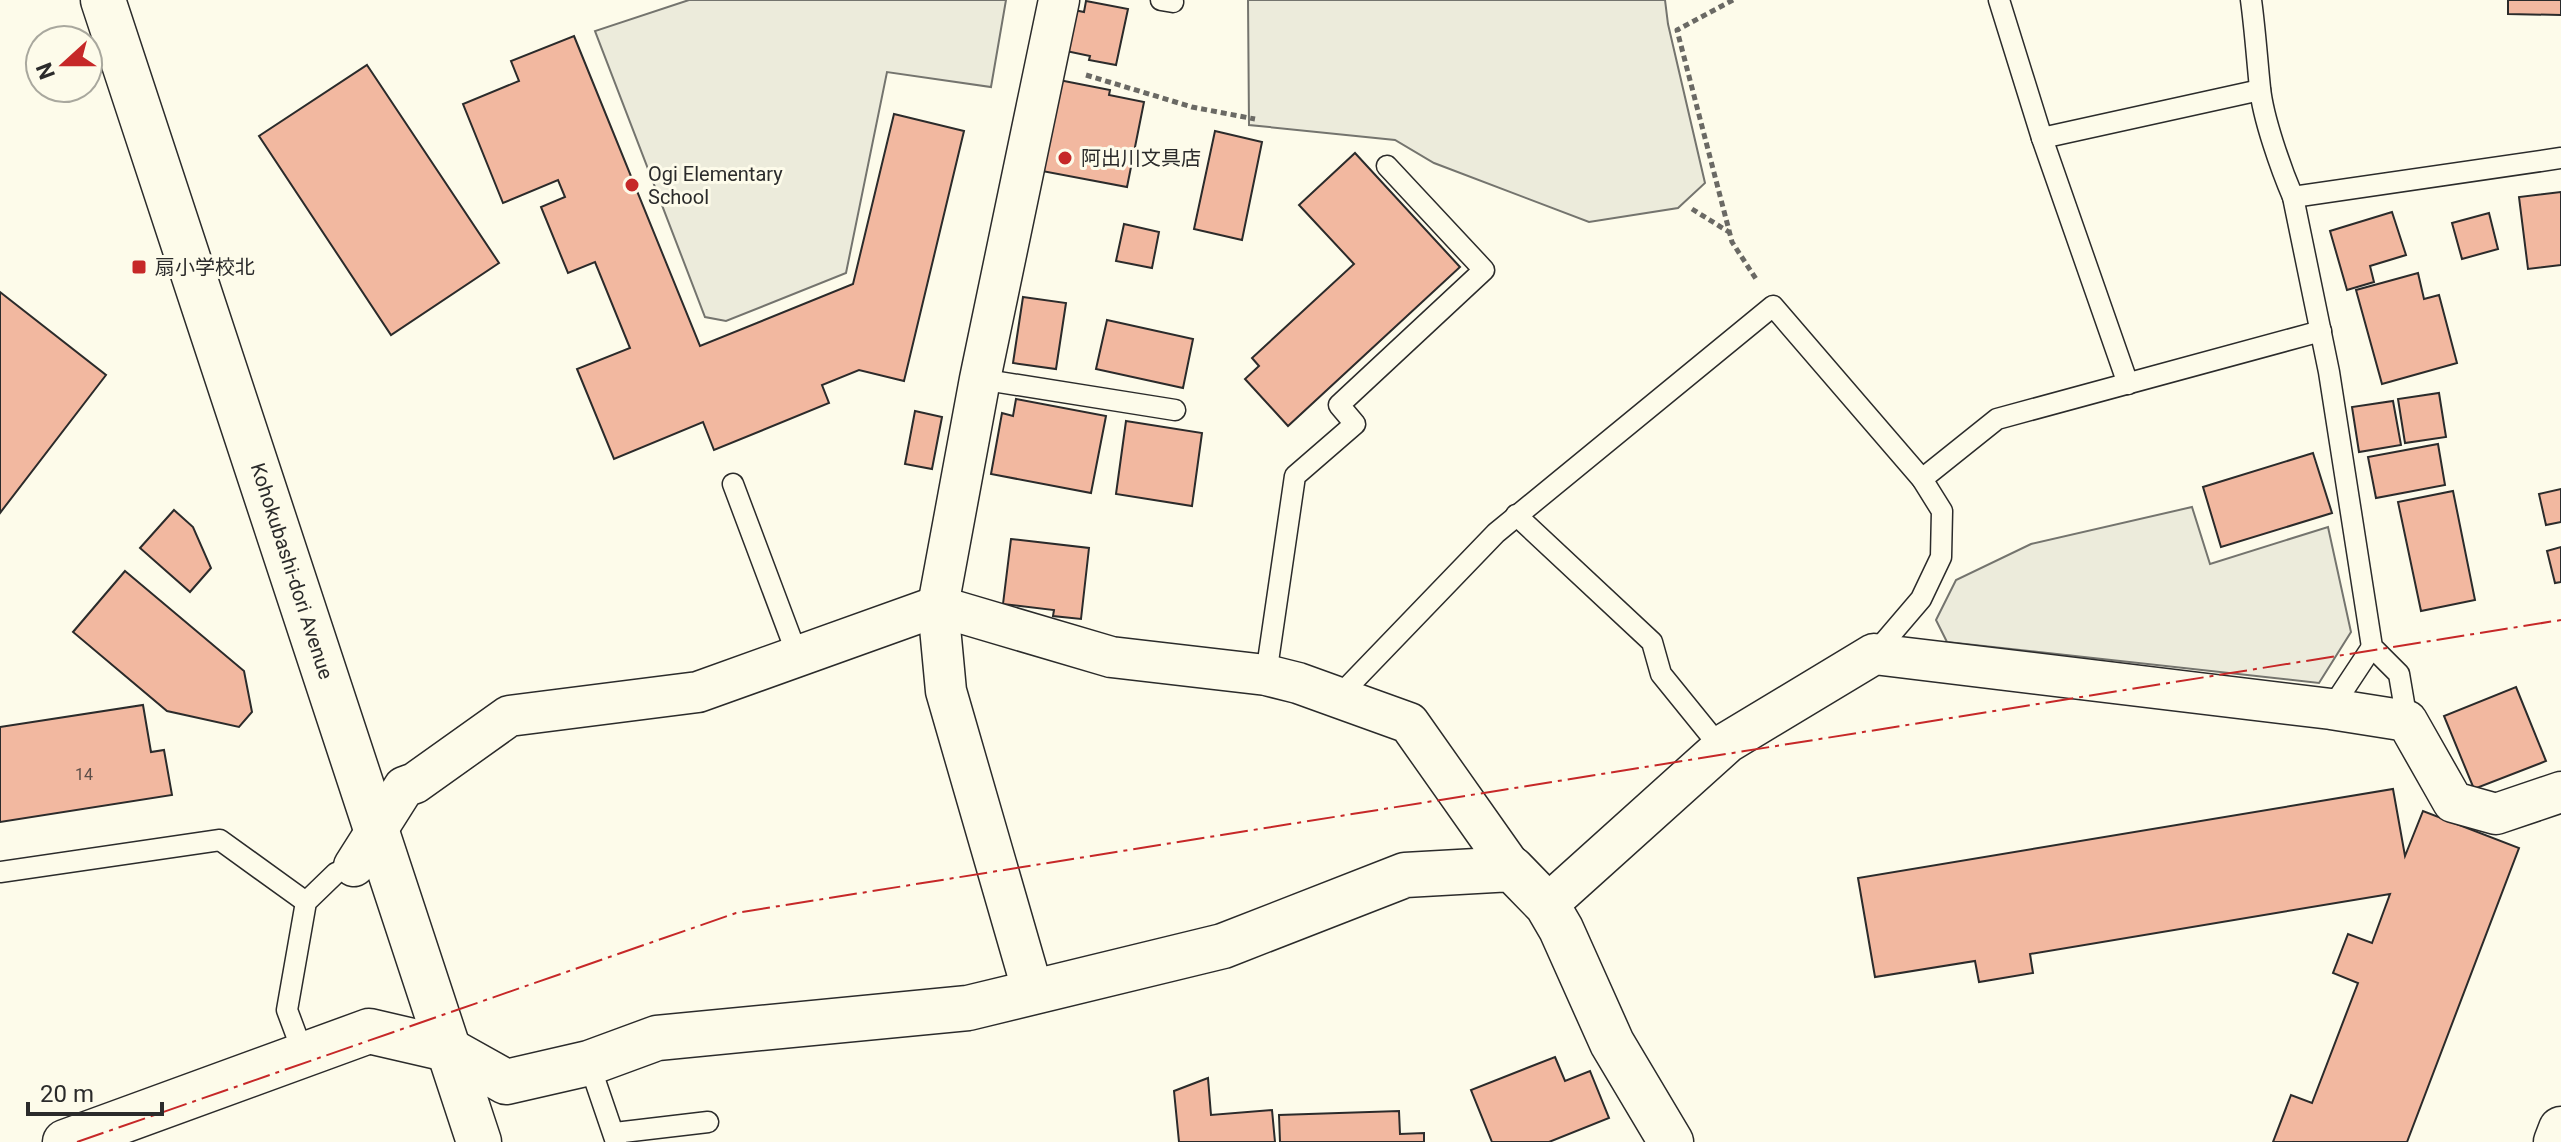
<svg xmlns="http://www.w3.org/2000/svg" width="2561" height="1142" viewBox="0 0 2561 1142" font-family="Roboto,'Noto Sans JP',sans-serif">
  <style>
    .green { fill: #ecebdb; stroke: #74746e; stroke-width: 2 }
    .building { fill: #f2b8a0; stroke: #2b2b2b; stroke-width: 2 }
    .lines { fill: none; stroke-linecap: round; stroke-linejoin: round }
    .lane-casing { stroke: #2b2b2b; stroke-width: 23 }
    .street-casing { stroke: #2b2b2b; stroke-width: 43 }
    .secondary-casing { stroke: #2b2b2b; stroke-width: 47 }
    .primary-casing { stroke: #2b2b2b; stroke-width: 47 }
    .path { stroke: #6a6964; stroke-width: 5; stroke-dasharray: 6 4; stroke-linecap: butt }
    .lane { stroke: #fdfbea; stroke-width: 20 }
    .street { stroke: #fdfbea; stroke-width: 40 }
    .secondary { stroke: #fdfbea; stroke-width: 44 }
    .primary { stroke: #fdfbea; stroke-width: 44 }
    .power { stroke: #c62828; stroke-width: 2; stroke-dasharray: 28 6 4 6; stroke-linecap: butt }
    .poi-dot { fill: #c62828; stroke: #fdfbea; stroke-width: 3 }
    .labels { text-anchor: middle; stroke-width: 6; stroke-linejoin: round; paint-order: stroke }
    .number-label { font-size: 16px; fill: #5d4e48 }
    .poi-label { font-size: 20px; fill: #2b2b2b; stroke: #fdfbea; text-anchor: start }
    .street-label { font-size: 20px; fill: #2b2b2b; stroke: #fdfbea }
  </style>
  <rect width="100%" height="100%" fill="#fdfbea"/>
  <g class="green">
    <polygon points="689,0 1006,0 991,87 887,72 846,273 726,321 705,317 595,31"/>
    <polygon points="1248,0 1665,0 1668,24 1705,183 1678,208 1589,222 1434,163 1395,140 1249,125"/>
    <polygon points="2192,507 2210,564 2328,527 2351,632 2319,683 1947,642 1936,620 1956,580 2031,544"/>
  </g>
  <g class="building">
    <polygon points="2508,0 2561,0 2561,15 2508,14"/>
    <polygon points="1086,1 1128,9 1116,65 1089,60 1090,56 1066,51 1074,10 1084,12"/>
    <polygon points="574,36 700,346 853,284 894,114 964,131 904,381 859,370 822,385 829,403 714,450 703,422 614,459 577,369 630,348 595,262 568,273 541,207 565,197 558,180 503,203 463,104 519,81 511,61"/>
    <polygon points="367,65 499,263 391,335 259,136"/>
    <polygon points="1059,80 1110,90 1109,95 1144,102 1127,187 1042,171"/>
    <polygon points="1215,131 1262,142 1242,240 1194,229"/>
    <polygon points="1355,153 1460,267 1288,426 1245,379 1259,366 1252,358 1354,264 1299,205"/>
    <polygon points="2561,192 2561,265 2528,269 2519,197"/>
    <polygon points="2392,212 2406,255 2370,266 2374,282 2347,290 2330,231"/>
    <polygon points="2489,213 2498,249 2462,259 2452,223"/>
    <polygon points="1124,224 1159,232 1152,268 1116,261"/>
    <polygon points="2418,273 2424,299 2439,295 2457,363 2382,384 2356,290"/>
    <polygon points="0,292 106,375 0,513"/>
    <polygon points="1023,297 1066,303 1056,369 1013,363"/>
    <polygon points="1107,320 1193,339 1183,388 1096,369"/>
    <polygon points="2439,393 2446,437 2405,443 2398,399"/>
    <polygon points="1016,399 1106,416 1091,493 991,474 1002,413 1013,416"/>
    <polygon points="2393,401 2401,445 2359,452 2352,407"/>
    <polygon points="915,411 942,417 932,469 905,464"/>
    <polygon points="1126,421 1202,433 1192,506 1116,494"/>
    <polygon points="2438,444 2445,485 2376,498 2368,457"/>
    <polygon points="2313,453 2332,513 2221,547 2203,487"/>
    <polygon points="2561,489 2561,522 2546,525 2539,494"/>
    <polygon points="2453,491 2475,600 2421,611 2398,502"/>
    <polygon points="174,510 193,527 211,568 190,592 140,548"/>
    <polygon points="1011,539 1089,548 1081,619 1053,616 1054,610 1003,604"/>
    <polygon points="2561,547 2561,582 2555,583 2547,551"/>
    <polygon points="125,571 244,671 252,712 239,727 167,711 73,632"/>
    <polygon points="2516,687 2546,761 2474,789 2444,716"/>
    <polygon points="143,705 151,752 164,750 172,795 0,822 0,727"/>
    <polygon points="2393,789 2405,856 2423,811 2519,848 2407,1142 2273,1142 2291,1095 2312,1103 2358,983 2333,973 2348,934 2372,943 2390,894 2030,954 2033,973 1979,982 1975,961 1875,977 1858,878"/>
    <polygon points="1555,1057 1565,1081 1590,1071 1609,1118 1549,1142 1492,1142 1471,1090"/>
    <polygon points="1208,1078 1211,1115 1272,1110 1275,1142 1179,1142 1174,1091"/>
    <polygon points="1399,1111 1400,1134 1424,1133 1424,1142 1280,1142 1279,1115"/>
  </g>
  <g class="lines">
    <g class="lane-casing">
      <g id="lane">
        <polyline points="1161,0 1173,2"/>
        <polyline points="1999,0 2042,138 2128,384"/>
        <path d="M2251 0C2255 29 2257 59 2260 88 2263 118 2281 169 2293 197L2329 372 2372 647 2399 674 2407 721"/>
        <polyline points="2042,138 2260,90"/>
        <polyline points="2293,197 2561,158"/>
        <polyline points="980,379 1175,410"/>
        <polyline points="1922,479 1997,419 2321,331"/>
        <polyline points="733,484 798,657"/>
        <polyline points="1516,515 1652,642 1661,674 1721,748"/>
        <polyline points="1266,675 1295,476 1355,424 1339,405 1484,270 1387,166"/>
        <polyline points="1339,696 1496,533 1773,306 1922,479 1942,511 1941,557 1921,599 1874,654"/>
        <polyline points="2331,709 2372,647"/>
        <polyline points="0,872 220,840 306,902"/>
        <polyline points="303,1053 287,1010 306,902 336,873 354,866"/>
        <polyline points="589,1063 616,1142"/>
        <polyline points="615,1133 708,1122"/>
      </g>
    </g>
    <g class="street-casing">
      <g id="street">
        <polyline points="354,866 404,787 415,783 509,716 698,692 938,606 1111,657 1266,675 1298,683 1409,723 1512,869"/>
        <polyline points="1547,905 1728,742 1874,654 2331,709 2407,721 2453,802 2496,814 2561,792"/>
        <polyline points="1033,992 946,691 938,606 980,379 1059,0"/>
      </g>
    </g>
    <g class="secondary-casing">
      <g id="secondary">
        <polyline points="65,1142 369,1031 447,1049 506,1082 589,1063 657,1038 968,1008 1223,946 1405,875 1512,869 1547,905 1561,929 1612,1043 1671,1142"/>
        <polyline points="2556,1142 2561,1129"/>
      </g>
    </g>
    <g class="primary-casing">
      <polyline id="primary" points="103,0 479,1142"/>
    </g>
    <g class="path">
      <polyline points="1733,0 1677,30 1732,242 1756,279"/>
      <polyline points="1086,75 1192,107 1255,119"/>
      <polyline points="1692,209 1729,232"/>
    </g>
    <use href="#lane" class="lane"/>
    <use href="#street" class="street"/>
    <use href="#secondary" class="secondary"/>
    <use href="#primary" class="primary"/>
    <polyline class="power" points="77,1142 736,913 2561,620"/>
  </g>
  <g class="poi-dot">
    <circle cx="1065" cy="158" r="8"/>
    <circle cx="632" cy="185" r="8"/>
    <rect x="131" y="259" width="16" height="16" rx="4"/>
  </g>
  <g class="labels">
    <g class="number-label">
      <text x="84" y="780">14</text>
    </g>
    <g class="poi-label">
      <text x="1081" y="165">阿出川文具店</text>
      <text x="648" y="181">Ogi Elementary<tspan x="648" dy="23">School</tspan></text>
      <text x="155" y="274">扇小学校北</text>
    </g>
    <g class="street-label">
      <text transform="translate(292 571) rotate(72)" y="7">Kohokubashi-dori Avenue</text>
    </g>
  </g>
  <g transform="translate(64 64) rotate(249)"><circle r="38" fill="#fdfbea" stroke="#a9a89e" stroke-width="2"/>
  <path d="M0-6L14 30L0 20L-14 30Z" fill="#c62828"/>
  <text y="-12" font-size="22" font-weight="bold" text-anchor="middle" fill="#2b2b2b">N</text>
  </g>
  <path d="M28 1102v12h134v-12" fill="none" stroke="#2b2b2b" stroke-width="4"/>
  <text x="40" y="1102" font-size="24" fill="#2b2b2b" stroke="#fdfbea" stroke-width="6" paint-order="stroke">20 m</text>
</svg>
